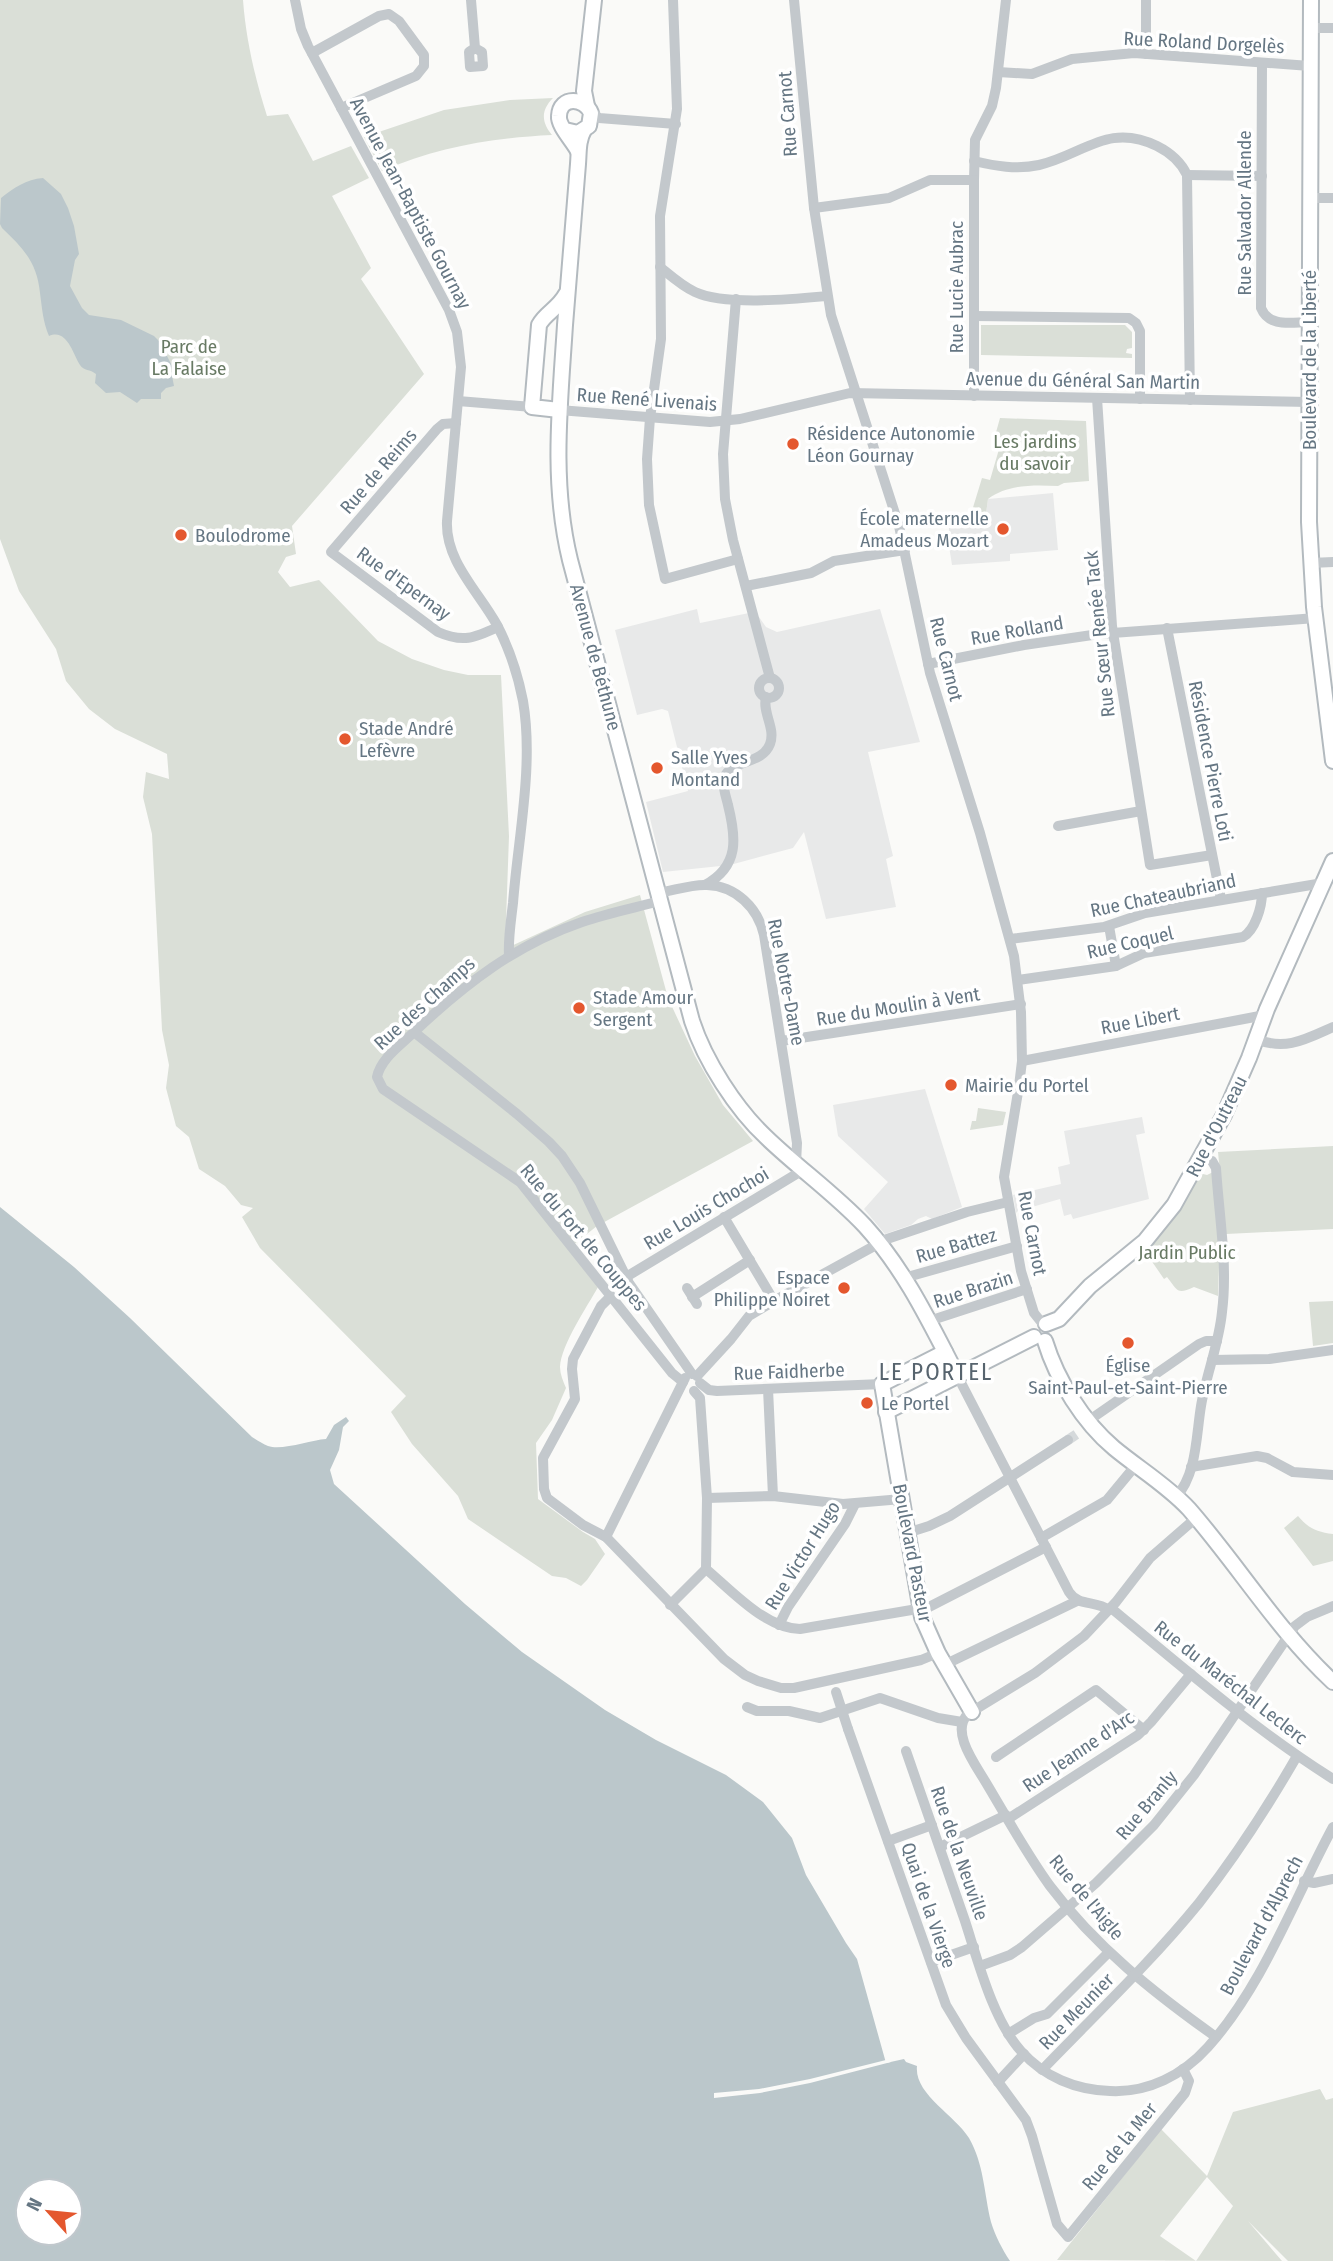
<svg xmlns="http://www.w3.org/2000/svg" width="1333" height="2261" viewBox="0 0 1333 2261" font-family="'Fira Sans Condensed',sans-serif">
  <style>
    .built { fill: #e8e9e9 }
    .green { fill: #dadfd7; fill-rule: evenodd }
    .water { fill: #bbc7cb; fill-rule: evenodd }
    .pier { fill: #fafaf8 }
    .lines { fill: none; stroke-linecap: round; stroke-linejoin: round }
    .street-tunnel { stroke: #d5d9db; stroke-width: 10; stroke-dasharray: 10 5; stroke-linecap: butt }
    .secondary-casing { stroke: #b3babf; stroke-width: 18 }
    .street { stroke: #c3c8cc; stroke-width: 10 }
    .secondary { stroke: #fff; stroke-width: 14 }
    .street-bridge { stroke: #c3c8cc; stroke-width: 10 }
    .poi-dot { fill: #e4572e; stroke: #fff; stroke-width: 2.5 }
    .labels { text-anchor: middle; stroke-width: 7; stroke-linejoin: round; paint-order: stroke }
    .street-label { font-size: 19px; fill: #657683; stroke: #fff }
    .park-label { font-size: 19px; fill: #687a64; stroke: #fff }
    .poi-label { font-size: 19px; fill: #657683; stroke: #fff; text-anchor: start }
    .quarter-label { font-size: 23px; letter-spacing: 2px; fill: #57646e; stroke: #fff }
  </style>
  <rect width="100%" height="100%" fill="#fafaf8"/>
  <g class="built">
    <polygon points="1053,493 1058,550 1010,554 1010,561 952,565 949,546 949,524 985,521 988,499"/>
    <polygon points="697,609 700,623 749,613 759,617 766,627 777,632 880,609 920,742 868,752 893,856 886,859 896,907 826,919 804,832 793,848 730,865 663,872 646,802 688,791 668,711 662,709 637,715 615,630"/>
    <polygon points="925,1089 962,1207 932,1219 926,1216 918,1219 911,1225 885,1234 864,1209 888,1182 838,1136 833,1105"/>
    <polygon points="1142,1117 1145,1133 1136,1135 1149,1199 1073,1219 1071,1214 1064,1216 1060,1199 1018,1211 1016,1213 1013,1195 1061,1184 1058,1167 1070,1164 1064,1131"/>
  </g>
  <g class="green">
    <path d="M0 0H243C246 40 255 78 267 116L288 114 313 161 351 146 369 178 332 196 371 268 361 279 424 374 292 526 296 554 286 557 278 572 290 587 319 580 378 641 412 659 444 670 468 675H501L509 836 505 949 585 912 640 895 668 998 695 1056 723 1105 753 1141 597 1226 568 1249 598 1287C587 1307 561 1345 560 1367 560 1374 563 1381 566 1388L552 1420 536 1443 538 1499 583 1532 595 1539 605 1554 587 1580 581 1586 566 1578 552 1576 468 1519 458 1496 412 1444 391 1412 406 1396 260 1248 242 1217 253 1208 241 1205 225 1186 199 1169 189 1137 176 1126 166 1088 169 1065 162 1030 152 834 143 797 146 772 169 779 167 754 115 729 89 709 66 681 56 649 19 591 0 539Z"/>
    <path d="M553 98C541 110 541 122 552 135 490 138 438 147 382 171L364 137 444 110 510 100Z"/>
    <polygon points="981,325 1125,325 1132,332 1132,348 1127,349 1126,353 1132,354 1132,358 981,355"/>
    <path d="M1000 418 1086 421 1089 481 1064 483 1058 486C1034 485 1008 484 988 499L985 521 971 522V514L982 478 990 480 1002 439 995 436Z"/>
    <polygon points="978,1108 1006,1112 1003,1125 970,1130 972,1121 976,1121"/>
    <polygon points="1333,1146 1333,1229 1226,1234 1218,1152"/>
    <path d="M1202 1170 1203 1174 1207 1175 1213 1172 1220 1240 1218 1296 1194 1287C1177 1295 1178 1291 1167 1277L1164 1279 1144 1250 1171 1221Z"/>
    <polygon points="1333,1301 1333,1343 1313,1346 1309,1302"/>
    <path d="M1298 1516C1309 1529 1317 1532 1333 1534V1561L1313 1566 1284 1528Z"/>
    <path d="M1320 2089 1326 2100 1333 2098V2261H1288L1248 2221 1282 2261 1057 2260 1161 2129 1207 2176 1233 2112ZM1207 2177 1233 2206 1196 2261 1160 2236Z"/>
  </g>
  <g class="water">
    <path d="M43 178 61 194 68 208 74 226 79 254 75 260 70 286 82 308 89 315 121 320 154 336 160 342 172 366 171 371 174 386 166 388 161 393V399H141L137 403 120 392 106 393 95 383 96 374C90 369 84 371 80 365 73 354 67 328 49 336 43 322 42 308 40 293 37 262 23 248 2 228L0 224 1 198C14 188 26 179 43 178Z"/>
    <path d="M0 1207 74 1267 130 1318 252 1437C257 1440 263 1444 268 1446 282 1451 310 1440 326 1439L334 1425 346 1417 349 1421 343 1427 339 1450 330 1470 334 1484 465 1604 522 1652 605 1710 656 1740 726 1775 763 1802 792 1838 806 1875 846 1943 857 1959 886 2063 904 2059 906 2062 917 2066C914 2094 955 2115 969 2138 984 2164 984 2193 991 2222 995 2235 1002 2249 1010 2261H0ZM28 2191H70V2233H28Z"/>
  </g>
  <polygon class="pier" points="890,2059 891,2062 810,2083 760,2093 714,2098 714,2093 759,2089 810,2079"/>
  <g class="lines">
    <polyline class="street-tunnel" points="1068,1440 1080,1432"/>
    <g class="secondary-casing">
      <g id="secondary">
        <polyline points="1311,0 1309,522 1314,607 1333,761"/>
        <polyline points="587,106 584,91 594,0"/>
        <path d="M565 130 578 133 589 126 591 113C585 98 560 95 559 116 558 126 573 141 578 151"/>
        <path d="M584 130C578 141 579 151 578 164 574 218 569 271 565 325 560 404 551 482 570 560L692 1021C705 1061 736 1109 766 1137 798 1168 834 1193 865 1226 905 1270 930 1323 957 1375"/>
        <path d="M559 410 532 407 539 325C545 313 558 309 566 294"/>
        <polyline points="1046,1324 1059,1319 1090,1286 1145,1241 1174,1205 1224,1115 1249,1058 1267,1009 1333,861"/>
        <path d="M1045 1341C1057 1380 1083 1422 1114 1448 1138 1468 1168 1486 1189 1509 1238 1565 1278 1631 1333 1682"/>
        <polyline points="945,1352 882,1384 922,1617 938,1653 972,1712"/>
        <polyline points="886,1412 1034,1337"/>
      </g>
    </g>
    <g class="street">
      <path d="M295 0 301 29 308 46 449 310 457 332 461 367 447 521C445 561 479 592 497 625 509 648 518 675 523 701 534 765 518 838 513 903 511 921 508 938 509 956"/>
      <polyline points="471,0 475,48 469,52 470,67 483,66 482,52 475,48"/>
      <polyline points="673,0 677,109 660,216 661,339 650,418 647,459 649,505 665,579 738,559"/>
      <polyline points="794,0 814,208 831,315 899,526 930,673 980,833 1014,956 1021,1012 1022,1061 1019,1086 1004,1177 1021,1271 1034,1313 1042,1323"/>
      <polyline points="1310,28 1333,28"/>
      <polyline points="312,53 379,16 389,14 399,21 424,55 424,66 416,76 341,108"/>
      <polyline points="1146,54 1146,0"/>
      <path d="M1262 63 1261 308C1269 328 1292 322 1309 322"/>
      <polyline points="998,72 1032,74 1072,59 1134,53 1310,66"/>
      <polyline points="590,111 599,118 676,124"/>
      <path d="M974 161C995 166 1017 170 1039 165 1083 155 1108 122 1157 146 1169 152 1181 162 1187 175L1190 400"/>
      <polyline points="1187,175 1262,176"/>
      <polyline points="1310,198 1333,198"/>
      <polyline points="814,208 889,198 930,180 974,180 975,140 992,106 996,88 1006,0"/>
      <path d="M660 267C671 276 682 286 695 292 725 306 794 299 827 296"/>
      <polyline points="736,299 723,454 725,499 733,540 770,678"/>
      <polyline points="974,316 1129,318 1136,323 1140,331 1140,399"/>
      <polyline points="974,396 974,180"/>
      <polyline points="1097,398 1112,626 1150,865 1212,855"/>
      <polyline points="458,401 532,407"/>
      <polyline points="559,410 710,422 740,419 850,393 1309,402"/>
      <path d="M456 423 443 424 437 429 331 552 438 632C463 643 474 638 498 627"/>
      <polyline points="1311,563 1333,562"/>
      <polyline points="746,586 811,573 834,561 905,550"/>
      <polyline points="1167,628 1221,899"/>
      <polyline points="928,664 1024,645 1099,634 1316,618"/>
      <circle cx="769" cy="688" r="10"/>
      <polyline points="1058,826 1141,811"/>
      <path d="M705 885C740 866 736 837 728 805 726 796 722 787 724 778 731 759 762 765 770 744 776 728 762 713 766 697"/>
      <path d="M658 893C673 891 691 884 707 885 736 886 758 908 764 935L797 1143 796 1164"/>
      <path d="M660 901C634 908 608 913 582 922 515 945 465 984 414 1032 401 1045 381 1058 377 1077L383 1089 520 1182 672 1373 683 1382"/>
      <polyline points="1109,926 1116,966"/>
      <polyline points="1010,939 1104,927 1145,913 1323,883"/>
      <path d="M1018 980 1116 966 1144 953 1243 937C1255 930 1262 907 1262 893"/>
      <polyline points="414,1032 517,1114 549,1142 562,1156 580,1183 629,1283 692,1374"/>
      <path d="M1256 1039C1286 1051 1306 1039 1333 1027"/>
      <polyline points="781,1041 1021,1004"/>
      <polyline points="1022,1061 1265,1015"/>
      <polyline points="724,1217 774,1301"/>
      <polyline points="626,1277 803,1170"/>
      <polyline points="904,1278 1017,1246"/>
      <polyline points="687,1288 697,1304"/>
      <polyline points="611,1296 601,1306 573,1359 572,1369 575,1399 543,1458 544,1489 547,1498 583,1525 606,1537 724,1659 745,1675 758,1681 781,1688 794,1688 921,1660 938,1653"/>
      <polyline points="692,1297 750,1260"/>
      <polyline points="929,1321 1027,1289"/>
      <polyline points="1212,1360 1269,1359 1333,1350"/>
      <path d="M957 1375 1069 1592C1079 1607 1095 1600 1109 1610"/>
      <polyline points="697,1376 731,1339 749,1316 774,1301 887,1239 967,1212 1008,1202"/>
      <polyline points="700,1383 709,1390 717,1391 882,1384"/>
      <polyline points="768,1389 773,1496"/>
      <polyline points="1088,1421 1199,1344 1206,1341 1217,1341"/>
      <polyline points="1191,1467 1257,1456 1267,1458 1293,1472 1333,1475"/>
      <path d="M1176 1497C1197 1474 1196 1436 1201 1406 1206 1375 1219 1344 1222 1312 1228 1265 1219 1216 1216 1168L1212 1161 1203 1158"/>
      <polyline points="707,1498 773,1496 843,1504 902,1499"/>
      <path d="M1196 1518 1150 1558 1116 1602 1084 1636 1035 1673 968 1714C950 1731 975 1764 985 1781 1006 1816 1026 1853 1050 1886 1096 1947 1154 1993 1216 2037"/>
      <polyline points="907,1533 929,1526 950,1516 1068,1440"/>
      <polyline points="606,1537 685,1378"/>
      <polyline points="1041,1538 1107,1500 1136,1465"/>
      <path d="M706 1569C732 1591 765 1628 800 1629L929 1607 1046 1547"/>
      <polyline points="670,1605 706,1569 707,1498 700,1398 694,1391"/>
      <path d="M1111 1608C1183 1668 1254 1729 1333 1779"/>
      <polyline points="779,1625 788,1607 845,1524 855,1504"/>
      <polyline points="944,1665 1077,1601"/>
      <polyline points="747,1707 757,1711 789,1711 820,1718 880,1698 938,1718 962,1722"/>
      <polyline points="848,1729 946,2005 966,2038 1026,2120 1032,2136 1057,2224 1068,2237 1185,2093 1189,2081 1183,2069"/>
      <path d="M906 1751C926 1808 945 1864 965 1921 978 1961 993 2020 1021 2051 1044 2077 1076 2090 1110 2091 1148 2093 1183 2075 1208 2047 1264 1984 1293 1901 1333 1827"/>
      <polyline points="996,1757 1096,1690 1144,1730"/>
      <polyline points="1008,1819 1138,1735 1151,1722 1191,1674"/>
      <polyline points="888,1841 932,1825"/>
      <polyline points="940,1847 1006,1815"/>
      <polyline points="1304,1881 1314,1883 1333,1879"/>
      <polyline points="931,1962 974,1947"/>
      <polyline points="980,1966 1010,1955 1022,1947 1096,1883 1154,1825 1194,1775 1295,1626 1307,1617 1333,1606"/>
      <polyline points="1008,2034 1034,2018 1047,2014 1109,1952"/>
      <path d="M1042 2070C1095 2015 1151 1962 1199 1903 1236 1856 1267 1808 1297 1756"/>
      <polyline points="998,2082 1024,2054"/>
    </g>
    <use href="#secondary" class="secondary"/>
    <polyline class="street-bridge" points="836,1692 848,1729"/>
  </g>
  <g class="poi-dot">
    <circle cx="793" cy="444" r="7"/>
    <circle cx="1003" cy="529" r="7"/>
    <circle cx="181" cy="535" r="7"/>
    <circle cx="345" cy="739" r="7"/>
    <circle cx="657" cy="768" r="7"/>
    <circle cx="579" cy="1008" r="7"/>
    <circle cx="951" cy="1085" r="7"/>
    <circle cx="844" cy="1288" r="7"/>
    <circle cx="1128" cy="1343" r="7"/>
    <circle cx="867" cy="1403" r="7"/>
  </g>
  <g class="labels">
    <g class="street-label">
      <text transform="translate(1204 42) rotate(3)" y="7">Rue Roland Dorgelès</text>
      <text transform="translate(787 114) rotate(-94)" y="7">Rue Carnot</text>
      <text transform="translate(411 203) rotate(62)" y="7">Avenue Jean-Baptiste Gournay</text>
      <text transform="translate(1244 213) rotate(-90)" y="7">Rue Salvador Allende</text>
      <text transform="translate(956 287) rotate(-90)" y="7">Rue Lucie Aubrac</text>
      <text transform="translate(1309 360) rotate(-90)" y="7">Boulevard de la Liberté</text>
      <text transform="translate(1083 380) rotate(1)" y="7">Avenue du Général San Martin</text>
      <text transform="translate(647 399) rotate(4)" y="7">Rue René Livenais</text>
      <text transform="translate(378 471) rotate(-49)" y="7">Rue de Reims</text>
      <text transform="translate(404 583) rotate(36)" y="7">Rue d'Epernay</text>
      <text transform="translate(1017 630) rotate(-10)" y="7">Rue Rolland</text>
      <text transform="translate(1099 634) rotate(-96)" y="7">Rue Sœur Renée Tack</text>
      <text transform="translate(596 657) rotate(75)" y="7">Avenue de Béthune</text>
      <text transform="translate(947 659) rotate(76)" y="7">Rue Carnot</text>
      <text transform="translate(1211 761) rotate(79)" y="7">Résidence Pierre Loti</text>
      <text transform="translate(1163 895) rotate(-12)" y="7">Rue Chateaubriand</text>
      <text transform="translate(1130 942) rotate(-13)" y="7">Rue Coquel</text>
      <text transform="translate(787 982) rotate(79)" y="7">Rue Notre-Dame</text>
      <text transform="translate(424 1003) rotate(-42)" y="7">Rue des Champs</text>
      <text transform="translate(898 1006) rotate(-9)" y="7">Rue du Moulin à Vent</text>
      <text transform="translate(1140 1020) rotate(-11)" y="7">Rue Libert</text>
      <text transform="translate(1216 1126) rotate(-63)" y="7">Rue d'Outreau</text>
      <text transform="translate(706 1208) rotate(-31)" y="7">Rue Louis Chochoi</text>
      <text transform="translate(1033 1233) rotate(79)" y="7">Rue Carnot</text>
      <text transform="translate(584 1237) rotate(50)" y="7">Rue du Fort de Couppes</text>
      <text transform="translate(956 1245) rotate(-16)" y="7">Rue Battez</text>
      <text transform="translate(973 1289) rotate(-18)" y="7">Rue Brazin</text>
      <text transform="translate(789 1371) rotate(-2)" y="7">Rue Faidherbe</text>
      <text transform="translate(913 1553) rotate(79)" y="7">Boulevard Pasteur</text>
      <text transform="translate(802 1555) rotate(-58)" y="7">Rue Victor Hugo</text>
      <text transform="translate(1231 1682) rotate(38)" y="7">Rue du Maréchal Leclerc</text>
      <text transform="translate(1078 1751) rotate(-34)" y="7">Rue Jeanne d'Arc</text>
      <text transform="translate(1146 1805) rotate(-50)" y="7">Rue Branly</text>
      <text transform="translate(960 1853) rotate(71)" y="7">Rue de la Neuville</text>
      <text transform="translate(1087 1897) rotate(50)" y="7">Rue de l'Aigle</text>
      <text transform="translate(929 1905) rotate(71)" y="7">Quai de la Vierge</text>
      <text transform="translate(1261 1925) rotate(-62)" y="7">Boulevard d'Alprech</text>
      <text transform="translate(1076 2011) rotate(-46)" y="7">Rue Meunier</text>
      <text transform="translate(1119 2146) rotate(-51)" y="7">Rue de la Mer</text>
    </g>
    <g class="park-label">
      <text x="189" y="353">Parc de<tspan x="189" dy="22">La Falaise</tspan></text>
      <text x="1035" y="448">Les jardins<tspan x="1035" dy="22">du savoir</tspan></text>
      <text x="1187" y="1259">Jardin Public</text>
    </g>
    <g class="poi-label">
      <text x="807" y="440">Résidence Autonomie<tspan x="807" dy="22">Léon Gournay</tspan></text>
      <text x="989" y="525" text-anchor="end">École maternelle<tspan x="989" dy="22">Amadeus Mozart</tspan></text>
      <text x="195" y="542">Boulodrome</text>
      <text x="359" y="735">Stade André<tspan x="359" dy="22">Lefèvre</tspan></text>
      <text x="671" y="764">Salle Yves<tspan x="671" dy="22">Montand</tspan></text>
      <text x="593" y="1004">Stade Amour<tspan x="593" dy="22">Sergent</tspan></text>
      <text x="965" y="1092">Mairie du Portel</text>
      <text x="830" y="1284" text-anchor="end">Espace<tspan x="830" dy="22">Philippe Noiret</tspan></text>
      <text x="1128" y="1372" text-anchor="middle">Église<tspan x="1128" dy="22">Saint-Paul-et-Saint-Pierre</tspan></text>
      <text x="881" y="1410">Le Portel</text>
    </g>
    <g class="quarter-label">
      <text x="936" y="1380">LE PORTEL</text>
    </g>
  </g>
  <g transform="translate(49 2212) rotate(297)"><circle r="33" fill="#ffffff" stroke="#c1c8cd" stroke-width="2"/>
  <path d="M0-5L12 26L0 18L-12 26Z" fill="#e4572e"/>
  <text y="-10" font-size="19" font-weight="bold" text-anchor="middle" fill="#657683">N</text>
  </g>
</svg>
